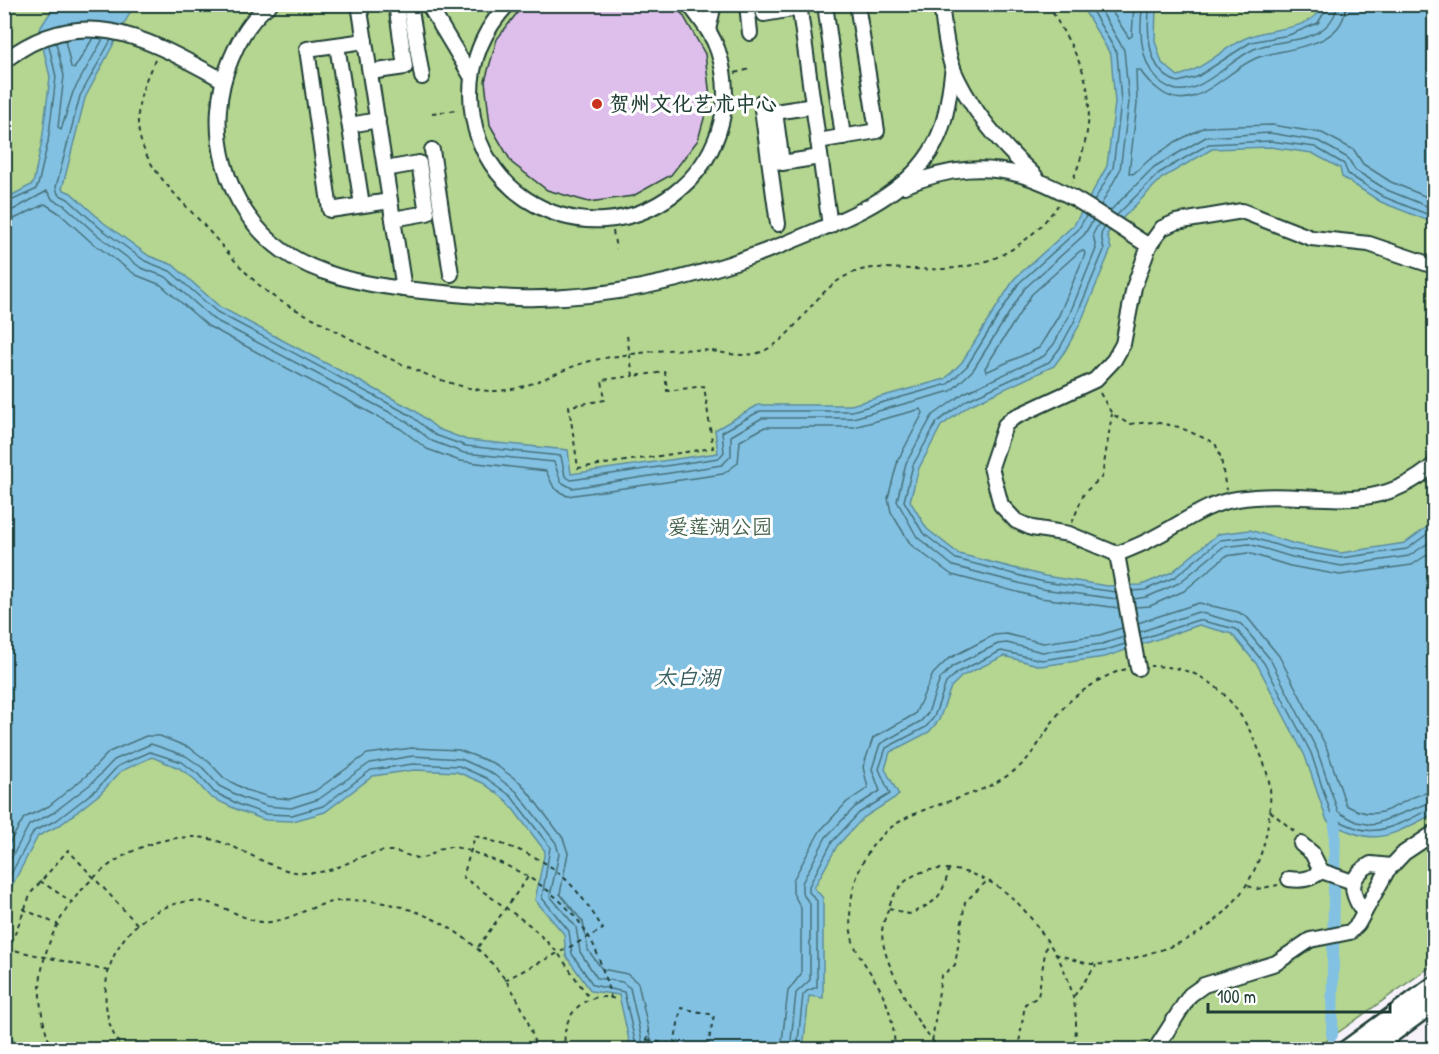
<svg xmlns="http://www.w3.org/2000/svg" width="1439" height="1054" viewBox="0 0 1439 1054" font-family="'Patrick Hand','LXGW WenKai TC',sans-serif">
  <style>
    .green { fill: #b4d690; stroke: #6a8a62; stroke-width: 1.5 }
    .water { fill: #83c1e3; stroke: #5b8c9d; stroke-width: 1.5 }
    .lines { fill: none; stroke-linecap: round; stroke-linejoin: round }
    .shore { stroke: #47727a; stroke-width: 1.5 }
    .canal { stroke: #83c1e3; stroke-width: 12 }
    .building { fill: #debeeb; stroke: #1f3d34; stroke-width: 1.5 }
    .minor-casing { stroke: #1f3d34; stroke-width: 18 }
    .major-casing { stroke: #1f3d34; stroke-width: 21 }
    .path { stroke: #1f3d34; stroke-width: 2; stroke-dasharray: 4.5 4.5; stroke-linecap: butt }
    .minor { stroke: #fff; stroke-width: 14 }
    .major { stroke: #fff; stroke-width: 16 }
    .poi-dot { fill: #c8321e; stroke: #fff; stroke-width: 2 }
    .labels { text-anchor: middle; stroke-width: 6; stroke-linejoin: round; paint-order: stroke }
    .poi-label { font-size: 21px; font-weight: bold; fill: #1f3d34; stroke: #fff; text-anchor: start }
    .park-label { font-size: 21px; fill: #44634b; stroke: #fff }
    .water-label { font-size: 22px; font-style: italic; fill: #385e60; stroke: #fff }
  </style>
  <rect width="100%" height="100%" fill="#f8f2fb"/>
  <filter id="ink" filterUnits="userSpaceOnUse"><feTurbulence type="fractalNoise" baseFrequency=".0167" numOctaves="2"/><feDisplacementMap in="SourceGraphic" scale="12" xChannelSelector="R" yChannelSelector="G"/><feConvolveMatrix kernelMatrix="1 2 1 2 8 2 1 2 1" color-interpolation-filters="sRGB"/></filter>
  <g filter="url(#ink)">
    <polygon class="green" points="5,5 1434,5 1434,964 1315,1049 5,1050"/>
    <g class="water">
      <path d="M55 5H134L85 98 62 189 71 193 104 223 149 256 173 265 220 307 414 410 438 429 467 440 568 450 571 474 718 453 715 430 758 405H851L945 379 962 362 1015 278 1074 225 1107 166 1115 103 1111 55 1081 5H1156L1155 41 1162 63 1178 76C1208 68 1226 44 1251 36 1279 26 1307 32 1325 5H1434V223L1381 202 1342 177 1340 168 1312 153 1270 147 1212 149 1162 178 1107 234 1111 249 1080 324 1065 351 1054 366 970 405 941 426 919 468 910 501 927 529 959 554 1045 576 1107 586 1142 585 1172 572 1218 534 1250 530 1295 544 1341 553 1405 543 1434 522V814C1387 837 1376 848 1327 821L1305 756 1258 666 1232 634 1199 625 1105 657 1041 666 1004 656 962 676 951 687 939 720 929 732 890 752 885 769 899 795 863 818 837 846 814 888 823 898V998L809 996 803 1049H631L619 995 591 991 566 956 564 934 535 900 545 851 507 801 483 783 457 772 414 770 373 776 325 812 293 821 265 820 238 810 210 797 193 778 179 768 152 757 121 771 101 793 60 825 38 836 5 899V199L33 184 42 141 50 77 39 30Z"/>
      <polygon points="4,1020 17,1049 5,1049"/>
    </g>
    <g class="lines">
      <g class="shore">
        <polyline points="1088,4 1117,53 1121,102 1113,168 1094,201"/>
        <polyline points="1097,4 1124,50 1129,102 1120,170 1101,205"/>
        <polyline points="1107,4 1129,38 1132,36 1134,4"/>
        <path d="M1143 4C1138 33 1140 77 1173 89 1197 98 1233 58 1254 49 1276 39 1304 44 1324 28 1331 23 1337 13 1337 4"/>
        <path d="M1150 4C1146 31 1147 73 1178 82L1197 77 1251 42 1289 35 1318 23 1329 4"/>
        <path d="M1346 4C1345 48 1289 47 1259 57 1228 67 1194 119 1159 90 1151 84 1145 78 1140 70H1136L1137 104 1129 173 1133 174 1149 160 1175 142 1205 127 1272 125 1322 133 1354 150 1363 164 1391 182 1434 200"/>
        <polyline points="65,40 71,67 74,69 93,38"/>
        <polyline points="111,40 80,96 56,187 58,194 68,199 100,228 145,261 170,271 217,312 410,415 435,435 466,446 561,456 565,476 571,480 719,458 724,452 722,432 760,411 852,411 948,384 967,366 1019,283 1078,230 1086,216"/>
        <polyline points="56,43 64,76 58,127 61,130 73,92 103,39"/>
        <polyline points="4,204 35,190 38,185 48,142 56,77 49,46"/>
        <polyline points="1110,211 1154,167 1206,137 1270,133 1318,141 1348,158 1355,170 1387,190 1434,209"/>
        <polyline points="4,212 13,210 47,191 53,200 64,205 96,234 141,268 166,277 213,319 406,421 432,441 464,453 554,462 561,482 572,488 722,465 731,456 731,436 762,418 853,418 951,391 973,370 1025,288 1084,235 1093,220"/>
        <polyline points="1117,215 1159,173 1209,144 1270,141 1315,147 1344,164 1348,174 1384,197 1434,217"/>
        <polyline points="4,221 14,219 45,204 59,213 90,241 136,275 161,285 208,326 401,429 427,449 460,461 546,471 554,488 567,496 723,474 738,463 740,441 765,427 854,427 921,409 923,413 898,460 888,498 891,512 911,545 952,575 1040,598 1119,608"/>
        <polyline points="1099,223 1093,234 1096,249 1068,318 1054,344 1044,356 964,393 932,416 906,463 897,501 917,537 953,566 1042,589 1117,599"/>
        <polyline points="1105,227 1101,234 1104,250 1074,322 1060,348 1049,362 967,400 937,422 913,465 904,501 923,533 956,559 1044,582 1116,592"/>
        <polygon points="1080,251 1084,251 1085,254 1059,315 1039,348 986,372 985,368 1032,294"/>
        <polyline points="1132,591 1145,590 1175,577 1220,540 1250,537 1293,550 1341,558 1407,549 1434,529"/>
        <polyline points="1134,599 1147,597 1179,583 1223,547 1249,544 1292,557 1342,566 1409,556 1434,539"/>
        <polyline points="1135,607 1150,606 1184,591 1226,556 1248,553 1290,566 1340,575 1412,565 1434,550"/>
        <path d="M1138 623 1199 603 1238 612 1247 617 1279 656 1326 746 1346 805C1387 829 1398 794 1434 792"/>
        <polyline points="1140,632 1198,612 1241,624 1270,659 1317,750 1338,812 1357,822 1372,825 1434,801"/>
        <path d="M1141 639 1198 620 1236 629 1264 663 1311 753 1332 817C1363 834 1376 835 1408 820 1417 816 1425 810 1434 809"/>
        <polyline points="4,852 24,818 49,806 86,776 109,752 146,736 160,736 190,748 209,762 224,778 246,790 269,797 290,799 315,791 367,754 412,748 459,750 493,763 521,783 563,838 568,853 560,894 583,922 588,950 602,969 627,974 638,983 653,1050"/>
        <polyline points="4,872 29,825 53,813 92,783 114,760 151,744 186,756 203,768 219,786 243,798 267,806 291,808 319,799 370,763 413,756 461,759 490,772 516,791 556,843 559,854 550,896 576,927 580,952 597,978 622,982 630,988 644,1050"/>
        <polyline points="4,887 34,831 57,820 97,789 118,766 150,752 182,762 198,774 214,792 240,805 266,814 292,815 323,806 371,770 413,764 459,766 486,778 511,796 550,847 542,898 569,931 572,954 593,985 624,992 637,1050"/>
        <polyline points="781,1050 788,991 801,974 801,908 793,893 793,880 820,831 847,802 868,788 863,767 873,738 915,714 933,674 948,659 994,635 1006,634 1043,643 1100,635 1122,628"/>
        <polyline points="790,1050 796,993 810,980 810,904 802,893 802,883 826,837 855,807 880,791 872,769 880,744 921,721 928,713 940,679 953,666 998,644 1007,643 1042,652 1102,644 1124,637"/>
        <polyline points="797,1050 803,995 807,991 817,987 817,901 809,892 809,886 832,842 859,813 890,794 879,769 886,748 926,727 934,717 946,683 958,672 1001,651 1042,660 1103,651 1125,644"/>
      </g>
      <polyline class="canal" points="1332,1035 1335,817"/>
    </g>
    <polygon class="building" points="524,4 672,4 683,15 705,54 710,97 698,140 671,175 633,196 589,202 547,190 512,163 490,125 485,81 497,39"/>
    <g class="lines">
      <g class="minor-casing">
        <g id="minor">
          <path d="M270 4C251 18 240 37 231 59 203 125 223 208 283 251 317 275 363 284 404 289"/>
          <path d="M359 4 404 289C441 293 479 297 517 298 618 301 718 273 811 233 852 216 897 197 924 161 946 133 948 102 953 67"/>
          <polyline points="410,4 422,77"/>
          <polyline points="428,4 471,76"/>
          <path d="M508 4C478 36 466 75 473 117 478 150 498 180 526 199 628 265 756 167 718 51 712 33 700 19 689 4"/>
          <polyline points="747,4 750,33"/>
          <polyline points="763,4 764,14 799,8"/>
          <polyline points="799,4 830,226"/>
          <polyline points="825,4 843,137"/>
          <path d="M941 4C944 25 946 50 953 69 971 111 1002 146 1035 176"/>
          <polyline points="708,30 714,4"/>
          <polyline points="365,41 307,49 330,210 390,201"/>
          <polyline points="337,45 362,205"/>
          <path d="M4 61C84 0 147 39 223 80"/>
          <polyline points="370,72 405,67 396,4"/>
          <polyline points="761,102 778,224"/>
          <polyline points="814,106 775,112 782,163 820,157"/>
          <polyline points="350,125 378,120"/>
          <polyline points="818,141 877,131 857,4"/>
          <polyline points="432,150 451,274"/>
          <polyline points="385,169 419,163 427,213 393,219"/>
          <path d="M904 186C1010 142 1063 192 1149 246"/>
          <path d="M1434 266 1369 244 1311 238 1242 211 1176 222 1162 228 1149 246 1134 287 1123 344 1114 360 1095 380 1013 418 1005 425 991 467 1001 505 1016 521 1032 528 1069 534 1117 554C1130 549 1143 544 1155 537 1183 523 1205 504 1237 499 1311 487 1369 521 1434 465"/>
          <polyline points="1117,554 1138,668"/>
          <polyline points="1301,844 1312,853 1321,871"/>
          <polyline points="1321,871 1353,882"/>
          <path d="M1289 879C1303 881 1311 879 1321 871"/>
          <path d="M1364 913C1350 893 1347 877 1371 864L1391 866"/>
          <polyline points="1155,1050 1190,995 1204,985 1276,963 1310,940 1350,932 1358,924 1387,871 1404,853 1434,833"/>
        </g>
      </g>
      <g class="major-casing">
        <g id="major">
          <polyline points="1345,1050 1434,985"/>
          <polyline points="1370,1050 1434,1003"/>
        </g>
      </g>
      <g class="path">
        <path d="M1049 4C1058 25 1071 42 1079 62 1097 101 1088 144 1072 182"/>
        <path d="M155 60C116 137 149 167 201 222 223 246 246 277 274 297 286 305 301 312 315 319 359 344 441 389 491 391 523 392 551 374 580 364 602 357 626 355 648 352 670 349 691 349 712 351 729 354 742 357 758 353 796 342 812 287 855 272 873 265 893 269 912 269 977 272 1019 258 1058 205"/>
        <polyline points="735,73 750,69"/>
        <polyline points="432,113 459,110"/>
        <polyline points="613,231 616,249"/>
        <polyline points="627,336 633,376 665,372 667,391 704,386 713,448 578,468 569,406 605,400 602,380 633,376"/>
        <polyline points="1100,393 1112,414 1129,424 1154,422 1179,427 1215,443 1221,458 1226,490"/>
        <polyline points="1072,523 1084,493 1102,477 1112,414"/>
        <polyline points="1270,811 1295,832"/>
        <polyline points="40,881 72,902"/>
        <polyline points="1248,886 1257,889 1278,885"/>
        <path d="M889 908 909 914C936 903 943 897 949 868"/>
        <polyline points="23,909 59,925"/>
        <polyline points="478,947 528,877"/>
        <path d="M1055 954C1068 957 1082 964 1095 964 1114 966 1139 956 1157 951 1218 934 1260 885 1268 823 1270 809 1272 791 1268 777 1263 757 1254 737 1243 719 1220 683 1194 666 1150 666"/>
        <polyline points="108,971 9,949 31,893 68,850 137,924"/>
        <path d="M505 980C538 963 571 947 603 929 566 868 543 855 475 836L463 877 531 926 558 953 590 999"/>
        <polyline points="1074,996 1096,965"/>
        <polyline points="648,1040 674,1045 681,1008 714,1015 707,1050"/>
        <polyline points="535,1049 564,1042"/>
        <path d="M52 1050C45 1030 39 1008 40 988 43 910 114 837 193 837 233 837 265 871 304 873 340 874 354 854 386 851 398 850 406 856 417 858 430 860 438 846 450 847 464 847 479 855 493 860 535 876 574 905 594 946 601 962 606 981 611 998"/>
        <path d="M125 1050C112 1037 108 1022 106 1005 101 955 134 912 183 902 218 895 243 925 270 922 294 919 315 903 339 901 431 893 518 960 536 1050"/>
        <path d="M566 1050C558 1018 585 987 618 1000"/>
        <polyline points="645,1050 649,1030"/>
        <path d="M895 1050C894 1022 888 1000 873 977 866 965 857 954 853 941 848 923 850 900 855 883 881 793 961 816 1019 767 1038 751 1048 724 1065 706 1075 695 1086 689 1098 681 1106 676 1117 671 1127 669"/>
        <polyline points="931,1050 941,976 955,965 965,902 987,881"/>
        <path d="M941 1050C922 1031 910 1009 899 985 891 969 883 952 882 933 882 925 886 915 889 907 905 858 959 863 995 885 1017 898 1034 921 1048 942 1070 973 1082 1012 1073 1050"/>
        <polyline points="1018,1050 1025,1004 1038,997 1047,940"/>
      </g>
      <use href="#minor" class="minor"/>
      <use href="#major" class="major"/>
    </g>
  </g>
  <circle class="poi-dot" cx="597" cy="104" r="6"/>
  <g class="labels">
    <g class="poi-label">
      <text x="609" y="111">贺州文化艺术中心</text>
    </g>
    <g class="park-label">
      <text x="720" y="534">爱莲湖公园</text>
    </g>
    <g class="water-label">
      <text x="687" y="685">太白湖</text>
    </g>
  </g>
  <rect width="1439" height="1054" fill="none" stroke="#fff" stroke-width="24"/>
  <rect x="12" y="12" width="1415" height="1030" fill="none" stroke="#1f3d34" stroke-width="2" filter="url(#ink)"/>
  <path d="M1208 1003v9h182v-9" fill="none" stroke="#1f3d34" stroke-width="3"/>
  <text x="1217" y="1003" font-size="18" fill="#1f3d34" stroke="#ffffff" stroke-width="4.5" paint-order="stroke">100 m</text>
</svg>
